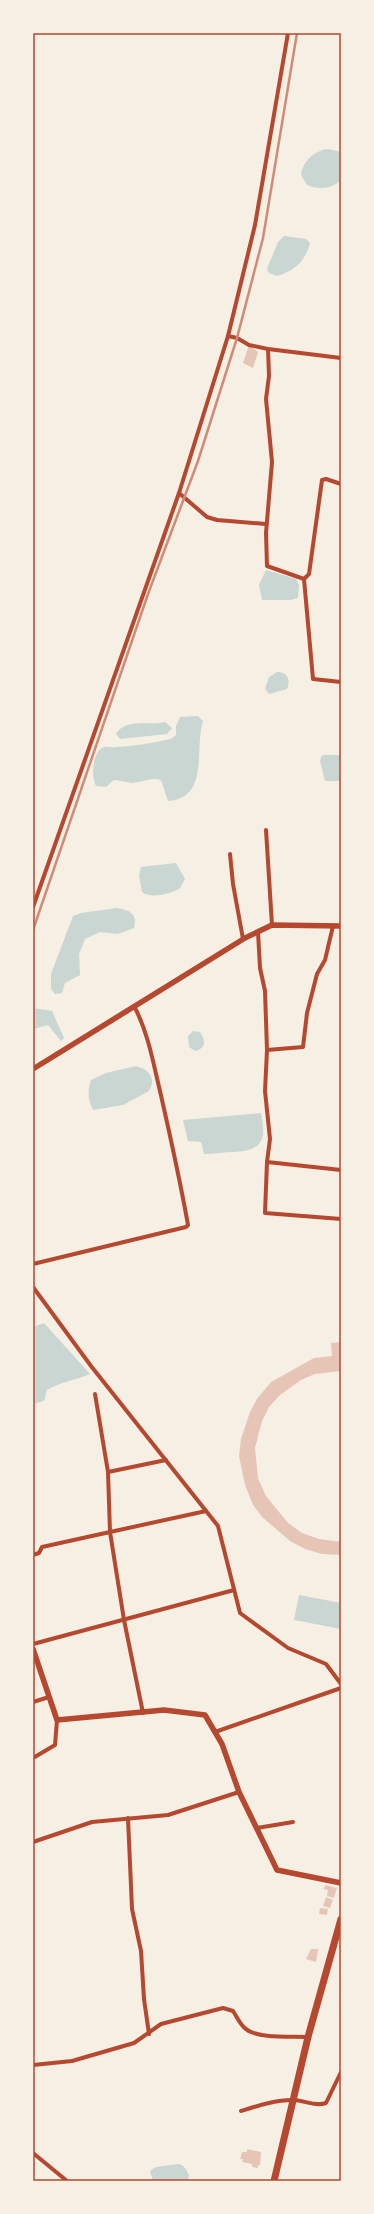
<svg xmlns="http://www.w3.org/2000/svg" width="374" height="2214" viewBox="0 0 374 2214" font-family="Figtree,sans-serif">
  <style>
    .water { fill: #c9d6d2 }
    .building { fill: #e6c5b7 }
    .lines { fill: none; stroke-linecap: round; stroke-linejoin: round }
    .minor { stroke: #b5482f; stroke-width: 4 }
    .tertiary { stroke: #b5482f; stroke-width: 5.5 }
    .trunk { stroke: #b5482f; stroke-width: 7 }
    .rail { stroke: #cf8b77; stroke-width: 2.5 }
    .neatline { fill: none; stroke: #b5482f; stroke-width: 1.5 }
  </style>
  <rect width="100%" height="100%" fill="#f6efe4"/>
  <g class="water">
    <path d="M328 149 341 152V180C332 189 319 190 307 185L301 175C302 162 315 150 328 149Z"/>
    <path d="M284 236 306 239 310 243C305 261 296 270 277 276L269 273 267 269 278 242Z"/>
    <polygon points="266,570 296,579 299,585 298,598 291,600 262,600 259,585"/>
    <path d="M277 672C287 671 291 680 287 689L269 694 265 689 269 677Z"/>
    <path d="M198 716 203 721C194 748 210 798 168 801L161 780C152 777 142 782 133 783 128 783 120 780 114 780L106 787 96 786C91 778 92 751 104 747 107 746 112 748 116 747 134 746 153 743 171 739L176 735V726L180 717Z"/>
    <path d="M165 722 172 728 167 734 120 739 116 734C126 718 148 726 165 722Z"/>
    <polygon points="322,755 341,755 341,781 325,781 320,761"/>
    <path d="M176 863 185 879 180 888C171 894 151 899 142 892L139 875 141 867Z"/>
    <path d="M117 908C130 910 138 914 134 928L118 934 100 932 85 939 79 954 80 975 65 983 62 993 55 994 51 989V974L73 916 81 913Z"/>
    <polygon points="33,1008 52,1011 64,1038 61,1041 48,1025 33,1029"/>
    <path d="M193 1031 200 1032C206 1041 206 1048 195 1051L189 1047 188 1036Z"/>
    <path d="M136 1066C148 1069 157 1078 149 1091L123 1105 93 1110C88 1099 87 1091 91 1080L106 1073Z"/>
    <path d="M261 1113C266 1139 264 1150 235 1152 225 1152 214 1154 204 1154L201 1142 188 1141 183 1120Z"/>
    <path d="M44 1323 90 1374C76 1380 60 1382 47 1390L44 1401 33 1404V1327Z"/>
    <polygon points="299,1595 341,1603 341,1629 294,1620"/>
    <path d="M178 2164C184 2165 186 2169 189 2175L188 2181H153L150 2171 156 2167Z"/>
  </g>
  <g class="building">
    <polygon points="249,345 258,352 253,368 243,363"/>
    <polygon points="341,1342 341,1371 315,1374 301,1380 280,1395 269,1407 262,1421 255,1448 258,1478 266,1496 288,1523 302,1533 319,1539 341,1542 341,1555 322,1554 305,1549 290,1541 262,1517 253,1505 245,1485 239,1456 241,1439 250,1412 257,1399 271,1382 314,1358 332,1356 331,1343"/>
    <polygon points="325,1885 337,1888 334,1898 327,1896 328,1890 324,1889"/>
    <polygon points="326,1897 333,1900 330,1908 323,1906"/>
    <polygon points="320,1908 328,1909 327,1915 319,1914"/>
    <polygon points="311,1949 318,1949 316,1962 306,1959"/>
    <polygon points="247,2149 261,2152 260,2165 258,2165 258,2168 252,2167 252,2164 242,2162 243,2159 240,2159 242,2152 247,2152"/>
  </g>
  <g class="lines">
    <g class="minor">
      <polyline points="228,336 237,338 249,345 268,349 341,358"/>
      <polyline points="268,349 269,376 266,399 272,462 266,533 267,566 304,579 313,679 341,682"/>
      <polyline points="179,493 207,517 217,520 266,524"/>
      <polyline points="304,579 309,574 322,480 326,479 341,484"/>
      <polyline points="266,830 272,925"/>
      <polyline points="230,854 233,884 243,939"/>
      <polyline points="33,907 179,493 228,336 255,225 288,33"/>
      <polyline points="333,926 325,960 317,974 307,1013 303,1047 267,1050 265,1091 270,1139 267,1162 265,1213 341,1219"/>
      <polyline points="258,932 260,968 265,991 267,1050"/>
      <polyline points="267,1162 341,1170"/>
      <path d="M33 1264 186 1227 188 1225C180 1180 170 1135 160 1091 153 1062 148 1032 134 1006"/>
      <polyline points="33,1287 91,1366 218,1526 240,1613 288,1648 326,1664 341,1684"/>
      <polyline points="95,1394 108,1472"/>
      <polyline points="33,1555 39,1553 42,1547 110,1532 108,1472 166,1460"/>
      <polyline points="33,1644 234,1590"/>
      <polyline points="33,1702 49,1697"/>
      <polyline points="143,1713 124,1620 110,1532 206,1511"/>
      <polyline points="215,1732 341,1688"/>
      <polyline points="33,1758 55,1745 57,1720"/>
      <polyline points="128,1818 132,1909 141,1951 144,1999 149,2034"/>
      <polyline points="257,1828 293,1822"/>
      <polyline points="33,1842 92,1822 168,1815 239,1792"/>
      <path d="M33 2065 72 2061 134 2043 161 2024 223 2008 233 2011C237 2017 240 2025 246 2029 257 2039 293 2036 308 2037"/>
      <path d="M241 2111C257 2106 275 2100 293 2100 304 2100 315 2107 326 2103L341 2072"/>
      <polyline points="33,2153 67,2181"/>
    </g>
    <g class="tertiary">
      <polyline points="33,1069 245,938 272,925 341,926"/>
      <polyline points="33,1649 57,1720 164,1710 205,1715 222,1744 239,1792 277,1870 341,1883"/>
    </g>
    <polyline class="trunk" points="274,2181 308,2037 341,1919"/>
    <polyline class="rail" points="33,930 148,594 198,461 237,338 263,238 297,33"/>
  </g>
  <rect width="374" height="2214" fill="none" stroke="#f6efe4" stroke-width="68"/>
  <rect x="34" y="34" width="306" height="2146" class="neatline"/>
</svg>
